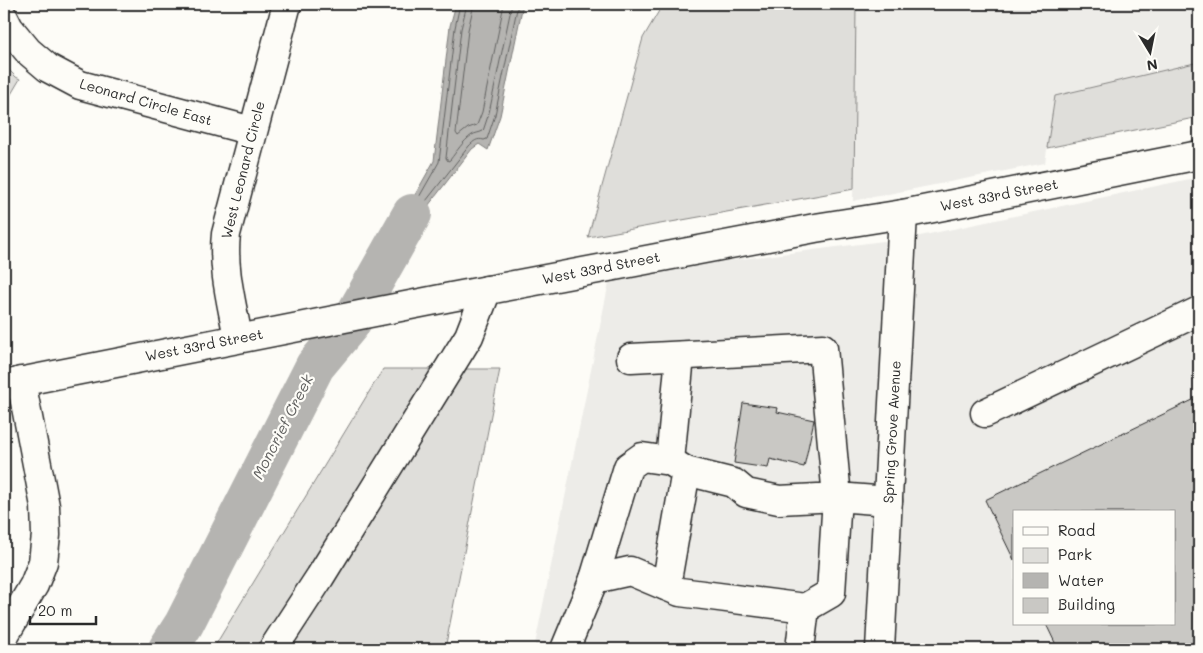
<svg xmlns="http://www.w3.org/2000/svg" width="1203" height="653" viewBox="0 0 1203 653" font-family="Mali,sans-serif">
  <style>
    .built { fill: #edece8; fill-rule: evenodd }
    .green { fill: #dfdeda; stroke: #858482 }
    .water { fill: #b5b4b1; stroke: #7e7d7b }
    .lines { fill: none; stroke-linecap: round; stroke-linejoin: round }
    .shore { stroke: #626261; stroke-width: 1 }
    .river { stroke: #b5b4b1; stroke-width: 40 }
    .building { fill: #c9c8c4; stroke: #2b2b2b }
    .minor-casing { stroke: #2b2b2b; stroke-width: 31 }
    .minor { stroke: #fdfcf7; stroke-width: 28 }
    .labels { text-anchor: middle; stroke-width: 4.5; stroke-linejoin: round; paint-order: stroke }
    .street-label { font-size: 14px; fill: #2b2b2b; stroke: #fdfcf7 }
    .water-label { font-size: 15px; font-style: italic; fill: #5b5b5a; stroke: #fdfcf7 }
  </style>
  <rect width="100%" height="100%" fill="#fdfcf7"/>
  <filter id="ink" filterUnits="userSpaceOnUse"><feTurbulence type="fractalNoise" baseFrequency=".02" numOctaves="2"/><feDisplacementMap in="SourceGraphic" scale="10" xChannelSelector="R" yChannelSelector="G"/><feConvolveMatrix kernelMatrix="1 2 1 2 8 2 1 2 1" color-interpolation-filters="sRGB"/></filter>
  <g filter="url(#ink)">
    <g class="built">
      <polygon points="856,4 1199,4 1199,62 1055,96 1045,163 853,201"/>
      <path d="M1199 177V649H534L609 282 694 265 915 237ZM1014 512H1174V624H1014Z"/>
    </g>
    <g class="green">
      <polygon points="663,4 856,4 854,189 588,237 643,38"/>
      <polygon points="1199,62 1199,117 1047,148 1055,96"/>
      <polygon points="4,65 16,77 20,79 4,106"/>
      <polygon points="383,369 500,369 445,649 213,649"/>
    </g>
    <polygon class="water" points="456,4 523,4 500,116 488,150 479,144 472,149 418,219 407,209 434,161 450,26"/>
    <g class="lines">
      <g class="shore">
        <path d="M460 4 455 28 439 162 414 206V209L417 211 419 210 469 146C474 141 477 138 484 140L487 139 495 115 518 4"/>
        <path d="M467 4 461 29 446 158 448 161 450 160C457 151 463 141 472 135 475 133 479 133 483 131L489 113 512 4"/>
        <polyline points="474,4 468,30 456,133 458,136 468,128 477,125 482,112 504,4"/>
      </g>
      <polyline class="river" points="168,649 184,624 315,366 350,324 412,214"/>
    </g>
    <g class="building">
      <polygon points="1199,397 1199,649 1058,649 1046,624 1174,624 1174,512 1014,512 1014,560 985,500"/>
      <polygon points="743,403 778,408 777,412 814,420 804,467 770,459 768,468 734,463"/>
    </g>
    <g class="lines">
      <g class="minor-casing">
        <g id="minor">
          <polyline points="4,18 9,28 28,51 48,68 80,85 252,131"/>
          <path d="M238 338C232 304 222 269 226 234L287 4"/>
          <polyline points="631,358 823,348 837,497 779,500 746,493 734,483 686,471 670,461"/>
          <polyline points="4,385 451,297 815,228 903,214 1199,155"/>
          <polyline points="985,413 1199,311"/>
          <polyline points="594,579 628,467 642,457 670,461 680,356"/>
          <polyline points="666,586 686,471"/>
          <polyline points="805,608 831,593 837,497 888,501"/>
          <polyline points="4,636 34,585 43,562 46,535 45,506 21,381"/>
          <polyline points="273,649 320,577 469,336 487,290"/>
          <polyline points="565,649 594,579 630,571 680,592 805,608 800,649"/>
          <polyline points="880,649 903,214"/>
        </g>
      </g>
      <use href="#minor" class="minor"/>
    </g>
  </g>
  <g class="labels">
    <g class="street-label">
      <text transform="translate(146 102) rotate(16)" y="5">Leonard Circle East</text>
      <text transform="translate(243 170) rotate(-76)" y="5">West Leonard Circle</text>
      <text transform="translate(999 195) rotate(-11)" y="5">West 33rd Street</text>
      <text transform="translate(601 268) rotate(-11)" y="5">West 33rd Street</text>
      <text transform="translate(204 345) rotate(-11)" y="5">West 33rd Street</text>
      <text transform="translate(892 432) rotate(-87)" y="5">Spring Grove Avenue</text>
    </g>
    <g class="water-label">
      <text transform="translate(283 427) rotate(-63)" y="5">Moncrief Creek</text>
    </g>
  </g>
  <rect width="1203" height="653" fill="none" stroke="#fdfcf7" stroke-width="20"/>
  <rect x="10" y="10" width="1183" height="633" fill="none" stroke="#2b2b2b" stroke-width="2" filter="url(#ink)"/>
  <rect x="1013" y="510" width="162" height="115" fill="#fdfcf7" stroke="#a9a8a5"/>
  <rect x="1023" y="527" width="25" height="8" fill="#fdfcf7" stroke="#a9a8a5"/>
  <text x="1058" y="536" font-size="15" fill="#2b2b2b">Road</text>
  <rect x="1023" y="548" width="25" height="15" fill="#dfdeda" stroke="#a9a8a5"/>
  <text x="1058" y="560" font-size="15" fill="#2b2b2b">Park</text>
  <rect x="1023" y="573" width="25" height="15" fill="#b5b4b1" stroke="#a9a8a5"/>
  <text x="1058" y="586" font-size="15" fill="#2b2b2b">Water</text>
  <rect x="1023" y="598" width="25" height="15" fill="#c9c8c4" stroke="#a9a8a5"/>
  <text x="1058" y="610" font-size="15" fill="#2b2b2b">Building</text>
  <g transform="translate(1150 52) rotate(170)" stroke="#fdfcf7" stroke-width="4" paint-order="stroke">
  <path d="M0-4L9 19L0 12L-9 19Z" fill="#2b2b2b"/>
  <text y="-8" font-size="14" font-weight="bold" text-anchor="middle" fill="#2b2b2b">N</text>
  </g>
  <path d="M30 616v8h66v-8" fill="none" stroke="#2b2b2b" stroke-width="2.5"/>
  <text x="38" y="616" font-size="15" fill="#2b2b2b" stroke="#fdfcf7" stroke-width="4" paint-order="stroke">20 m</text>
</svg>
